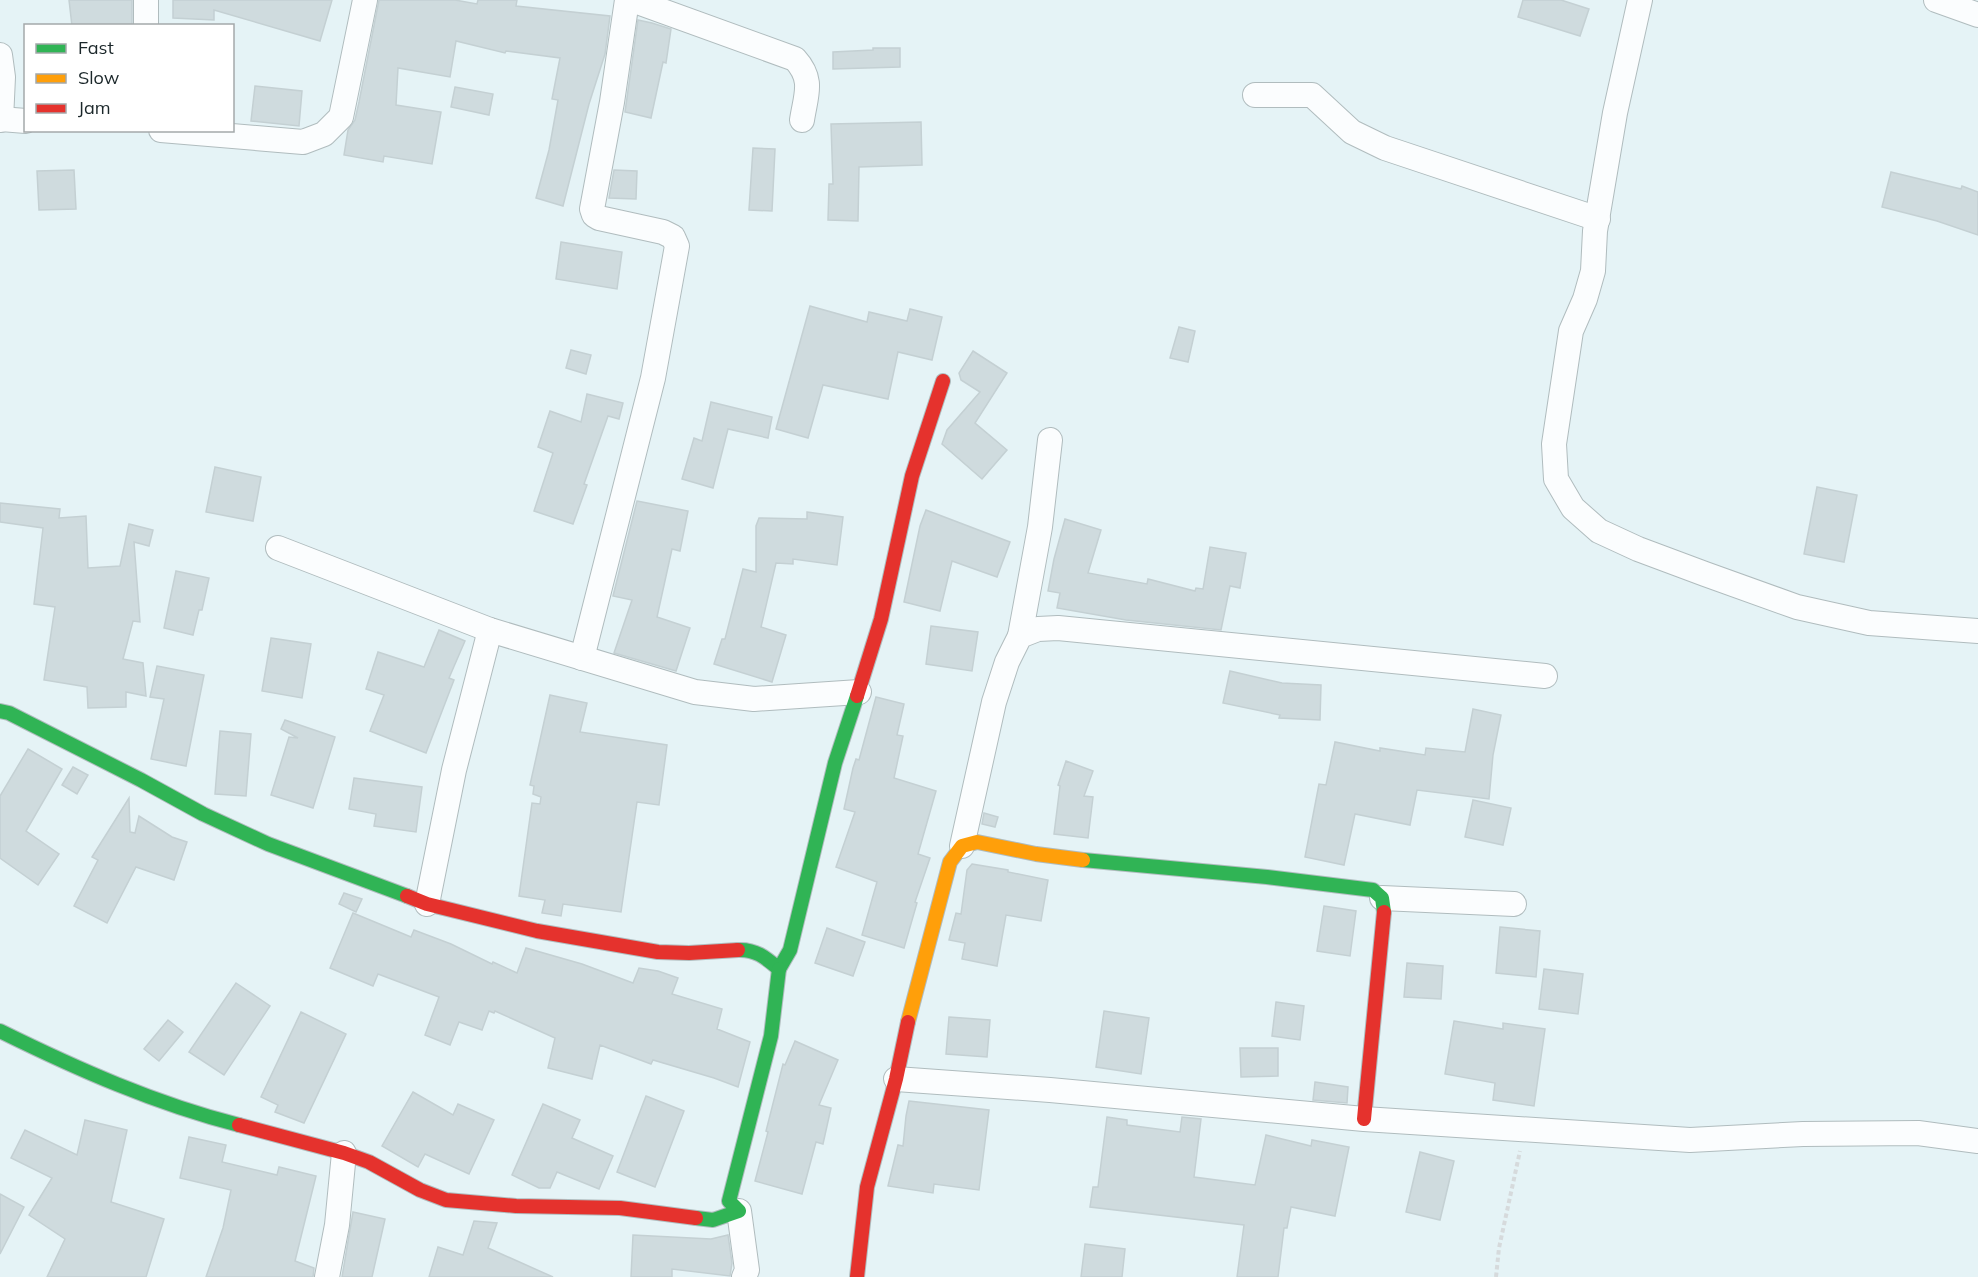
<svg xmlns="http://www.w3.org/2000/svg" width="1978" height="1277" viewBox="0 0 1978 1277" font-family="Mulish,sans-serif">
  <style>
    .building { fill: #cfdbde; stroke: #c4d0d3; stroke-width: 1.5 }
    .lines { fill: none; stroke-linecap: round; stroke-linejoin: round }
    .street-casing { stroke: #b0bcbe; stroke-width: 26 }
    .fast-casing { stroke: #b0bcbe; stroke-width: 16 }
    .slow-casing { stroke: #b0bcbe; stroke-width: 16 }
    .jam-casing { stroke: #b0bcbe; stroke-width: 16 }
    .path { stroke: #d6dadc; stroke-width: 4; stroke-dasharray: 4.5 3; stroke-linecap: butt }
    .street { stroke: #fbfdfe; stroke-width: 24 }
    .fast { stroke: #30b455; stroke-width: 14 }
    .slow { stroke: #ff9f0a; stroke-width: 14 }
    .jam { stroke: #e5322d; stroke-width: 14 }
  </style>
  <rect width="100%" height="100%" fill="#e5f3f6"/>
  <g class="building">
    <polygon points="69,0 132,0 132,26 72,26"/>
    <polygon points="173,0 332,0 320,41 214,10 214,20 173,18"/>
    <polygon points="379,0 455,0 477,4 478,0 517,0 516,6 610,16 605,54 589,104 563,206 536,198 549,150 558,100 552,99 560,58 506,51 505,53 456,41 450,77 398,68 396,105 441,112 432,164 384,156 383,162 344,155 348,130 355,120 359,102"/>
    <polygon points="1523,0 1561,0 1589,9 1580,36 1518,17"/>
    <polygon points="638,20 652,23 671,29 666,63 663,62 651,118 625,112"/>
    <polygon points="873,48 900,48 900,67 833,69 833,52 873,50"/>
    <polygon points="255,86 302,91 299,126 251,121"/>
    <polygon points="455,87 493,94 489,115 451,107"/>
    <polygon points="921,122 922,165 859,167 858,221 828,220 829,184 833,184 831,124"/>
    <polygon points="753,148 775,149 772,211 749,210"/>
    <polygon points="74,170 76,209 39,210 37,171"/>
    <polygon points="614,170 637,171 636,199 609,198"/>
    <polygon points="1891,172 1961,189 1962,186 1978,192 1978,235 1937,221 1882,207"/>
    <polygon points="561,242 622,252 617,289 556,279"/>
    <polygon points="810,306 867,322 869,312 907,321 910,309 942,317 932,360 898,352 888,399 823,385 808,438 776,429"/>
    <polygon points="1179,327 1195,331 1188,362 1170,358"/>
    <polygon points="571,350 591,355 586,374 566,368"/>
    <polygon points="973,351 1007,373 975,423 1007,450 982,479 942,444 947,430 980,392 961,380 959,373"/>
    <polygon points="587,394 623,403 619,419 608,416 584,484 587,485 573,524 534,511 553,453 538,447 550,411 581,422"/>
    <polygon points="711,402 772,417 768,438 728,429 713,488 682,479 694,438 702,441"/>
    <polygon points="215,467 261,477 253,521 206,512"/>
    <polygon points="1817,487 1857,495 1844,562 1804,554"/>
    <polygon points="637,501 688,511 680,551 672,549 657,617 690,628 676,671 614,653 632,600 613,596"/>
    <polygon points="0,503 60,509 59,518 86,516 88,568 120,566 129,524 153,530 149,546 134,542 140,622 133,621 123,659 143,663 146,696 126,692 126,707 88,708 87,687 44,680 55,607 34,604 43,528 0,522"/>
    <polygon points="926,510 1010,542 997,577 952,561 940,611 904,602 920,526"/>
    <polygon points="807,512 843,517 837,565 793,559 793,564 776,563 761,627 786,635 772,682 714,664 722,639 725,639 743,569 756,572 756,526 759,518 807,519"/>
    <polygon points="1065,519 1101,530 1088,573 1147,584 1148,579 1195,591 1196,588 1203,589 1210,547 1246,553 1240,588 1230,586 1221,630 1126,620 1057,608 1060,593 1048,591 1054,559"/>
    <polygon points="176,571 209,578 202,610 199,610 193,635 164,628"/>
    <polygon points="931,626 978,632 972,671 926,664"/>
    <polygon points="439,630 465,641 449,678 454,680 426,753 370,731 384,695 366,689 378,652 424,667"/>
    <polygon points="271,638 311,644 302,698 262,691"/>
    <polygon points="157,666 204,675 186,766 151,759 164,699 150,697"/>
    <polygon points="1230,671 1282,683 1321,685 1320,720 1279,718 1280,715 1223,703"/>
    <polygon points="550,695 587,703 580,732 667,745 659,805 637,802 621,912 563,904 561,916 542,913 545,900 519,896 532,803 540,804 541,797 533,794 534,786 530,785"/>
    <polygon points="876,697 904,704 897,735 903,736 894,778 936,791 918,854 930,858 915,902 917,903 904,948 862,935 877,882 836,867 855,812 844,809 853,768 856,759 859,760"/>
    <polygon points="1473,709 1501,715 1493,755 1489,799 1417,790 1410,825 1355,814 1344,865 1305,857 1319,784 1326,785 1335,742 1380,751 1380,748 1425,755 1426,748 1465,752"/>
    <polygon points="285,720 335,737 313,808 271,795 289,737 298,738 281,729"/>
    <polygon points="220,731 251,734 246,796 215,794"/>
    <polygon points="28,749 62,769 26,831 59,854 38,885 0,858 0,796"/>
    <polygon points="1066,761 1093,771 1084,796 1093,797 1088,838 1054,834 1060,786 1058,785"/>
    <polygon points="73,767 88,775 77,794 62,785"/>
    <polygon points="354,778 422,787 416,832 374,826 376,814 349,809"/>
    <polygon points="129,798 130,832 135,833 139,816 172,837 187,842 174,880 136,867 107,923 74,906 98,860 92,857"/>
    <polygon points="1473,800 1511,808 1503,845 1465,837"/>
    <polygon points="984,813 998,817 995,827 982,824"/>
    <polygon points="972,864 1008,870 1008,872 1048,880 1041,921 1006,915 997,966 962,959 965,943 949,940 956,913 961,914 967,870"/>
    <polygon points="344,893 362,899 356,912 339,904"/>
    <polygon points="1324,906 1356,911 1350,956 1317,951"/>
    <polygon points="353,913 411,937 414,930 451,944 492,964 493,962 517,973 526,948 582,964 633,983 639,968 658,971 678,978 672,994 722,1009 717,1029 750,1042 738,1087 714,1078 653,1060 651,1064 600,1045 592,1079 548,1068 555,1038 495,1011 494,1013 489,1011 482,1030 459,1022 450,1045 425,1035 439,997 378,974 373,986 330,968"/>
    <polygon points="1500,927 1540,931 1536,977 1496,973"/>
    <polygon points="827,928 865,942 853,976 815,963"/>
    <polygon points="1407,963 1443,966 1441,999 1404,997"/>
    <polygon points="1544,969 1583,974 1578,1014 1539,1009"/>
    <polygon points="236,983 270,1006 224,1075 189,1052"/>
    <polygon points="1276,1002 1304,1006 1300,1040 1272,1036"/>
    <polygon points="1104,1011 1149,1018 1141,1074 1096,1067"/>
    <polygon points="301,1012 346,1034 304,1123 275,1112 278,1105 261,1097"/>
    <polygon points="949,1017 990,1020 987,1057 946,1054"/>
    <polygon points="168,1020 183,1032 159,1061 144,1049"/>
    <polygon points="1454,1021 1503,1029 1503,1023 1545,1029 1534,1106 1493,1100 1495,1083 1445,1074"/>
    <polygon points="795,1041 838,1060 819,1105 831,1108 823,1144 816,1142 802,1194 755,1181 768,1132 766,1131 783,1064 785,1065"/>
    <polygon points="1240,1048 1278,1048 1278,1076 1241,1077"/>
    <polygon points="1315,1082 1348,1087 1347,1103 1313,1100"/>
    <polygon points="413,1092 453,1115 458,1104 494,1120 469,1174 425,1154 418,1167 382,1146"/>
    <polygon points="646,1096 684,1111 655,1187 617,1172"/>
    <polygon points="909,1101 989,1110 979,1190 934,1184 933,1193 888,1186 898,1145 903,1146 906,1116"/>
    <polygon points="543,1104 580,1120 572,1138 613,1156 599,1189 557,1172 550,1188 539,1188 512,1175"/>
    <polygon points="1107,1117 1127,1120 1127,1125 1180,1132 1182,1117 1201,1119 1194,1177 1255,1185 1266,1135 1311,1146 1312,1140 1349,1147 1335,1216 1291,1207 1287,1228 1284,1228 1278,1277 1237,1277 1244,1225 1090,1207 1093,1187 1098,1187"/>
    <polygon points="85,1120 127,1130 111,1202 164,1219 146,1277 47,1277 65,1239 29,1215 52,1178 11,1158 25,1130 77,1155"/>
    <polygon points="189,1137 226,1145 222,1162 277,1175 279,1167 316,1176 295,1261 314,1268 313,1277 206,1277 223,1228 231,1190 180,1178"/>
    <polygon points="1420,1152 1454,1161 1440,1220 1406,1212"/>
    <polygon points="0,1194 24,1207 0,1254"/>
    <polygon points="353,1212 385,1219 372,1277 342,1277"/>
    <polygon points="474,1221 497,1223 488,1248 553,1277 429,1277 438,1247 463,1255"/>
    <polygon points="633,1235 711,1239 728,1235 732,1263 730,1276 672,1269 672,1277 631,1277"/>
    <polygon points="1085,1244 1125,1249 1122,1277 1081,1277"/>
  </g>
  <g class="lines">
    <g class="street-casing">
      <g id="street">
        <polyline points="146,0 146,26"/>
        <path d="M632 0 795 59C814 80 806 94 802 120"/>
        <polyline points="1640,0 1615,113 1595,231 1593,271 1585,299 1571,331 1554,444 1556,479 1573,508 1599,531 1638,549 1705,574 1797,607 1869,623 1978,631"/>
        <polyline points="1936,0 1978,15"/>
        <polyline points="0,55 3,77 1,120"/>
        <polyline points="1255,95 1312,95 1352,132 1385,148 1598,219"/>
        <polyline points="0,119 26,121"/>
        <polyline points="161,130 303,142 324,134 341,117 365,0"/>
        <polyline points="278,548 490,630 695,692 754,699 859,692"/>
        <polyline points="1020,636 1040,527 1050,440"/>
        <polyline points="582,658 653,378 677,246 673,237 663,232 599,218 594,215 592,209 612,102 627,0"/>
        <polyline points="962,846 994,702 1007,662 1020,636 1038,629 1058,628 1545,676"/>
        <polyline points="1382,898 1514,904"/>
        <polyline points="427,904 454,770 490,630"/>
        <polyline points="896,1079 1050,1090 1364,1119 1690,1140 1803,1134 1918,1133 1978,1141"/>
        <polyline points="739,1211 747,1270 744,1277"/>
        <polyline points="327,1277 337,1225 344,1153"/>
      </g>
    </g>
    <g class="fast-casing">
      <g id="fast">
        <polyline points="0,711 9,713 141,780 203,814 268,844 407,896"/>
        <polyline points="1083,860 1267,877 1373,890 1382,898 1384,912"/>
        <path d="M738 950C756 949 766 958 779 969L790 950 835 763 857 696"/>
        <path d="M0 1031C77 1069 156 1104 239 1125"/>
        <polyline points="696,1218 713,1220 739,1211 729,1201 771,1036 779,969"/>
      </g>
    </g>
    <g class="slow-casing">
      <polyline id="slow" points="908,1022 950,862 962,846 977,842 1036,854 1083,860"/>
    </g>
    <g class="jam-casing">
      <g id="jam">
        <polyline points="857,696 881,619 912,476 943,381"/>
        <polyline points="407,896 427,904 537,931 658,952 689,953 738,950"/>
        <polyline points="1364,1119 1384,912"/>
        <polyline points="239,1125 344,1153 369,1162 420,1190 446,1200 516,1206 620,1208 696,1218"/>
        <polyline points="857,1277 867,1187 896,1079 908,1022"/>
      </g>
    </g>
    <polyline class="path" points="1496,1277 1499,1248 1520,1151"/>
    <use href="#street" class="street"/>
    <use href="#fast" class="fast"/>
    <use href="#slow" class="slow"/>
    <use href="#jam" class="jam"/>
  </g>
  <rect x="24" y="24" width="210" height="108" fill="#ffffff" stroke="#a4a9aa" stroke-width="1.5"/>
  <rect x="36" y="44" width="30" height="9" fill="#30b455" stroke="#a4a9aa" stroke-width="1.5"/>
  <text x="78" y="54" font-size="18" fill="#1b272a">Fast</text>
  <rect x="36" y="74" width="30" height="9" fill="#ff9f0a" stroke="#a4a9aa" stroke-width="1.5"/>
  <text x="78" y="84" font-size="18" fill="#1b272a">Slow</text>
  <rect x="36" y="104" width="30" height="9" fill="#e5322d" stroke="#a4a9aa" stroke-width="1.5"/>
  <text x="78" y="114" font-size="18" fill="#1b272a">Jam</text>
</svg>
